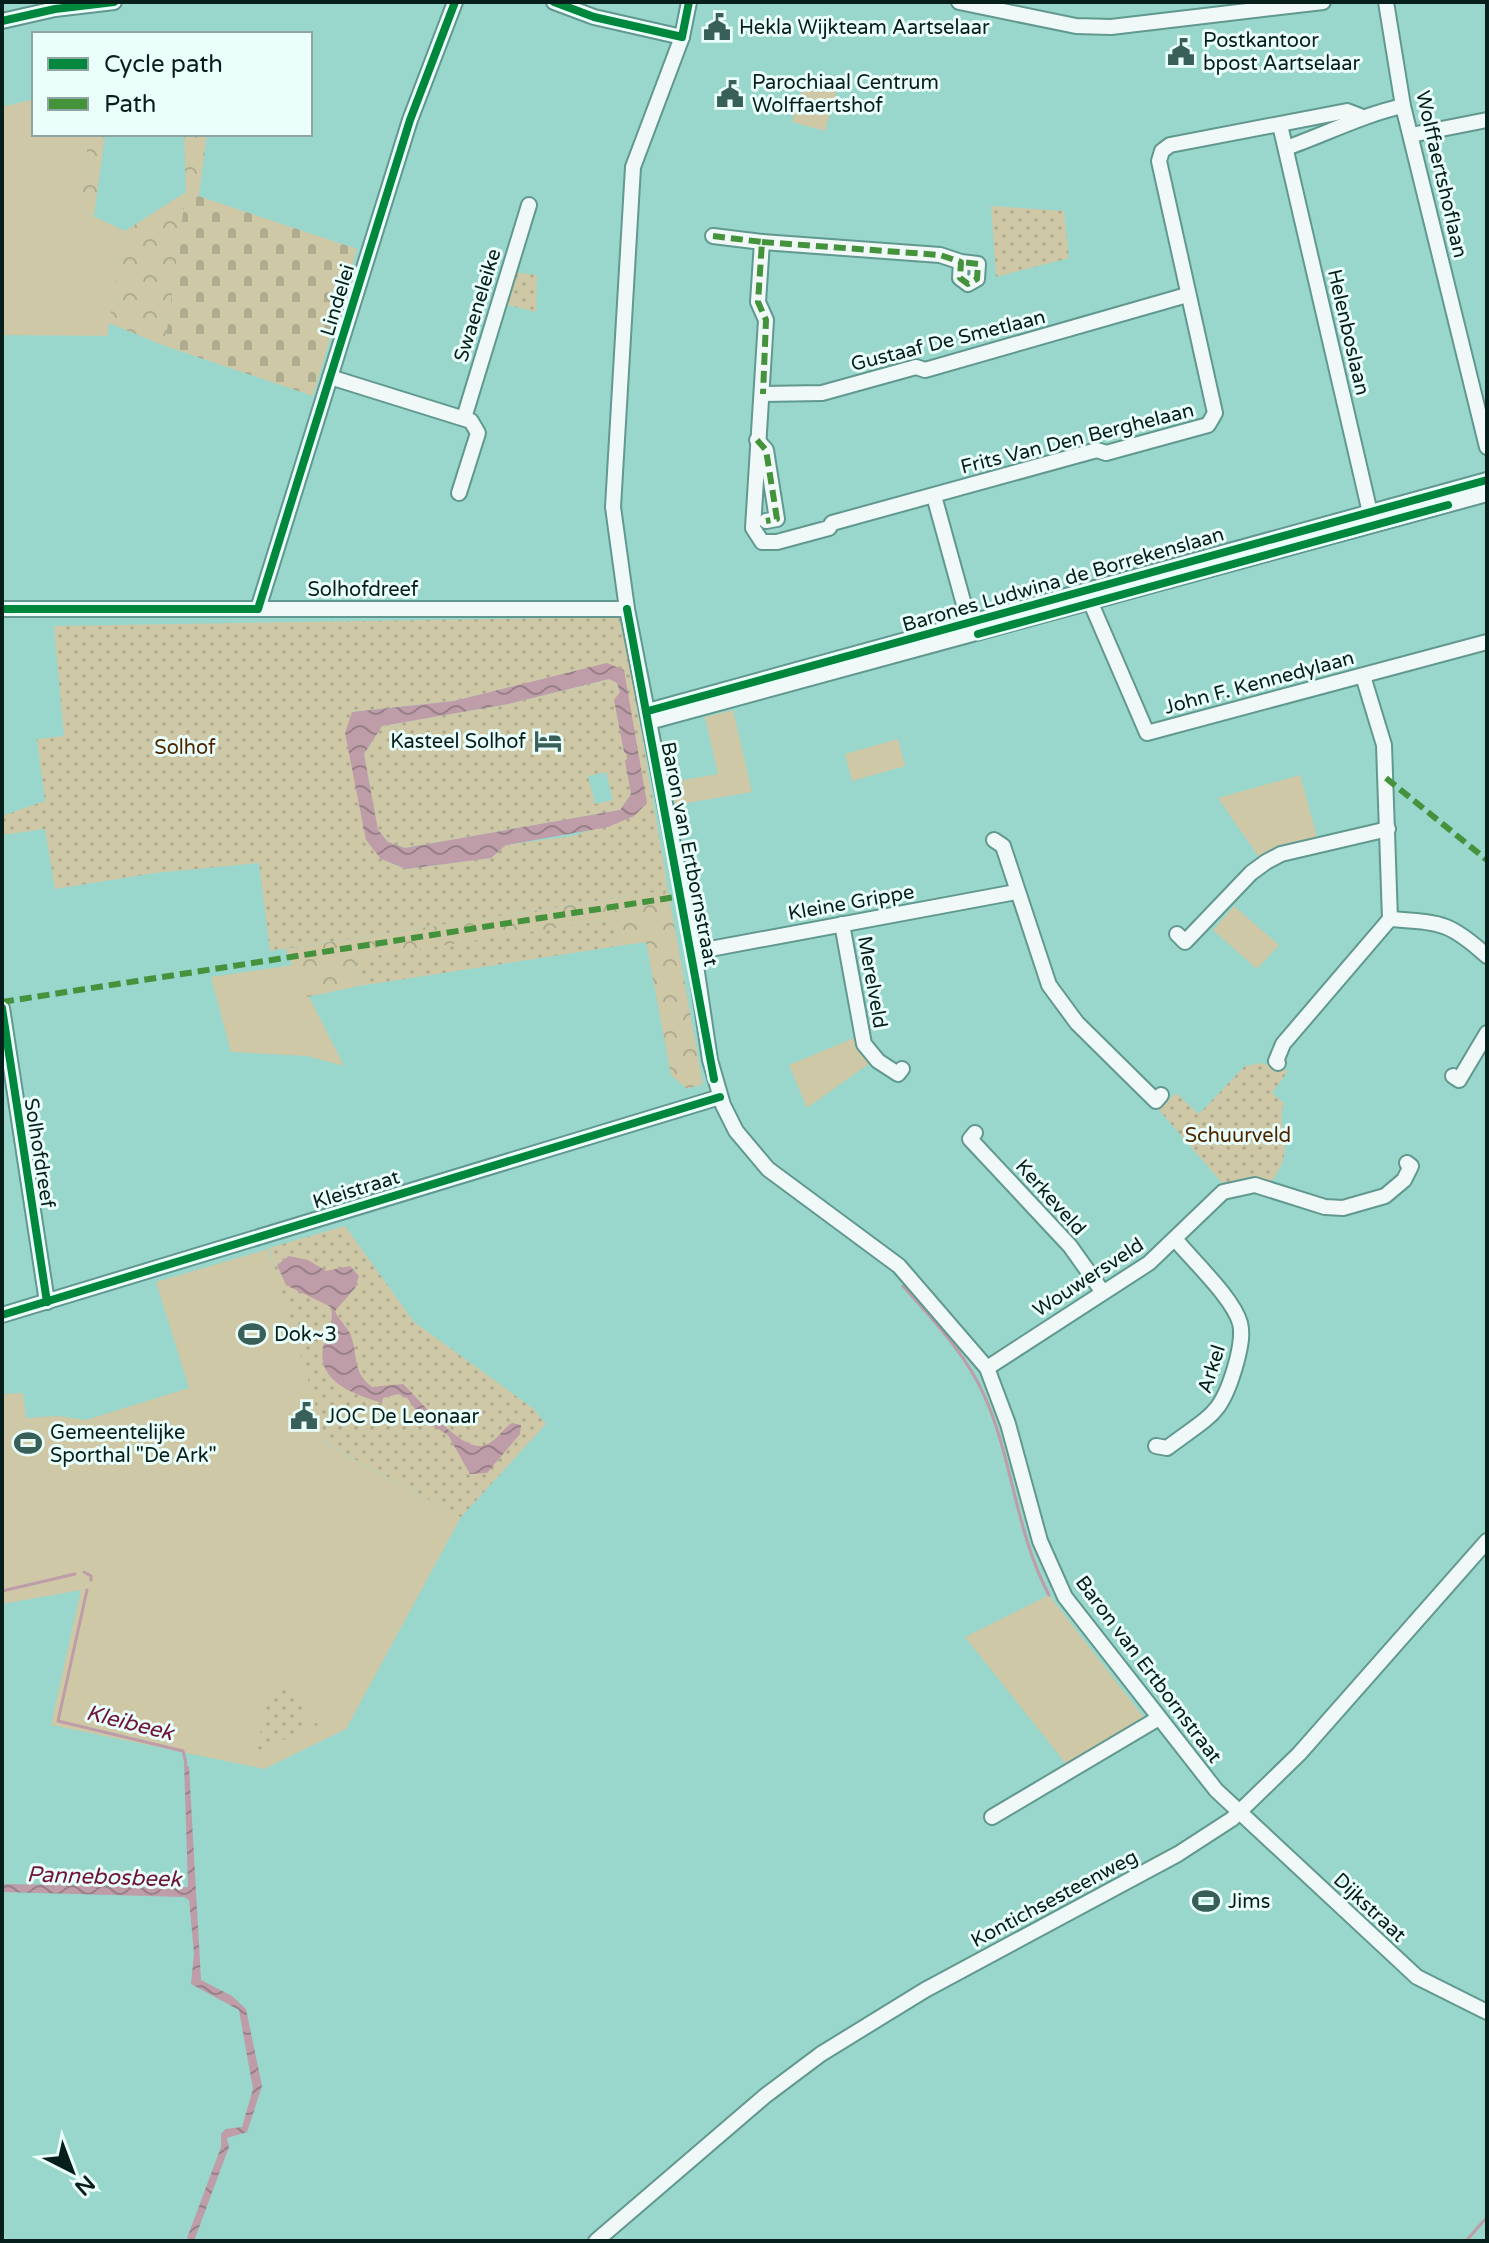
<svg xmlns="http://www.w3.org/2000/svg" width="1489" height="2243" viewBox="0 0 1489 2243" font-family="'Varela Round',sans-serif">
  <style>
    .grass { fill: #cec8a7 }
    .forest { fill: url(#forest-crowns) }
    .cemetery { fill: url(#cemetery-stones) }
    .park { fill: url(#park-dots); fill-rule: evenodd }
    .water { fill: url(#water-waves); fill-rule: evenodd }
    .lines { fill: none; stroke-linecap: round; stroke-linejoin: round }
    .stream { stroke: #be9ca8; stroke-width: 3 }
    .minor-casing { stroke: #619890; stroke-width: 18 }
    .minor { stroke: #f0f9f7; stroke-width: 14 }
    .quiet { stroke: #44923c; stroke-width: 6; stroke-dasharray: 12 6; stroke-linecap: butt }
    .cycleway-casing { stroke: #eafefa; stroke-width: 13 }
    .cycleway { stroke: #00873e; stroke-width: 8 }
    .labels { text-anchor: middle; stroke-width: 6; stroke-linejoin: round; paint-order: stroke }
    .poi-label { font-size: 20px; fill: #061f1b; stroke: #eafefa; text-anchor: start }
    .street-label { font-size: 20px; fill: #061f1b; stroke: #eafefa }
    .park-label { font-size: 20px; fill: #4c2600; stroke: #eafefa }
    .water-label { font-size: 22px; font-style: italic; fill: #6e1339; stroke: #eafefa }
  </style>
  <defs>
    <pattern id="forest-crowns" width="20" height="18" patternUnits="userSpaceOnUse" patternTransform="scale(2)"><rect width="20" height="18" fill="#cec8a7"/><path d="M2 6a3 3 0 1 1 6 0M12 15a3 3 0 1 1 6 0" fill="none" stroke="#afab8f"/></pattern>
    <pattern id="cemetery-stones" width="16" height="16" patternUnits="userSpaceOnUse" patternTransform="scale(2)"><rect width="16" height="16" fill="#cec8a7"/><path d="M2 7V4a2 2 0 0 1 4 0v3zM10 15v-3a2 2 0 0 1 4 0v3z" fill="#afab8f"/></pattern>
    <pattern id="park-dots" width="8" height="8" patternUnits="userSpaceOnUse" patternTransform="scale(2)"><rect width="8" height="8" fill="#cec8a7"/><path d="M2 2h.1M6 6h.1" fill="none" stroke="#afab8f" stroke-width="1.8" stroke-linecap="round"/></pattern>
    <pattern id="water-waves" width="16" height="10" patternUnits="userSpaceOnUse" patternTransform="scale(2)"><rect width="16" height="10" fill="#be9ca8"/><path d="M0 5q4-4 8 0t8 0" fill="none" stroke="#987f88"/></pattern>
  </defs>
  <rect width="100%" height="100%" fill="#99d6cb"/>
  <g class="grass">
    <polygon points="804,81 837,90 825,131 792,122"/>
    <polygon points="34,99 34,134 89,134 80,210 125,231 107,336 2,335 2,107"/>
    <polygon points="733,710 752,792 675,805 671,782 718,774 705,717"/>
    <polygon points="898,739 905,766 852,781 845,754"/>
    <polygon points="1300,775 1317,837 1258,856 1218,798"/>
    <polygon points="1234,906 1279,945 1257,969 1213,930"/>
    <polygon points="293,965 344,1066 307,1056 231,1052 211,977"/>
    <polygon points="854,1038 870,1063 807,1108 789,1065"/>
    <polygon points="268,1249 318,1390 326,1444 461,1517 346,1729 264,1769 51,1725 81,1590 2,1604 2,1394 23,1393 26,1418 58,1416 86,1420 189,1388 156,1282"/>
    <polygon points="1049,1595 1149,1724 1071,1770 965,1637"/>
  </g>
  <g class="forest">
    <polygon points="89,134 105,134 94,216 80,210"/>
    <polygon points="184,134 207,134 199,196 186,193 165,346 109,323 125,231 186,192"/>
    <polygon points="668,890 703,1084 687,1089 671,1075 646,942 618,946 614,919 355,960 359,986 307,997 285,949"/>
  </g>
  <polygon class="cemetery" points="186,192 357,249 313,396 165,346"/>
  <g class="park">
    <polygon points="991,206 1064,211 1069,258 996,277"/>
    <polygon points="514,272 537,275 536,312 504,304"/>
    <path d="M622 617 668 890 270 951 259 863 155 873 55 889 45 829 2 835V816L45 801 37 739 64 736 54 626ZM624 670 634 816 573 836 506 845 491 858 406 869 381 859 352 712 454 701Z"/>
    <path d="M610 679 617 683 620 693 630 756 625 761 631 794 620 810 405 848 388 842 378 830 364 754 382 726 508 704ZM606 772 613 800 595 804 588 776Z"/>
    <polygon points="614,919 618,946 359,986 355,959"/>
    <path d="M1262 1063 1288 1071 1272 1093 1284 1103C1274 1136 1299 1142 1272 1181L1248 1177 1224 1185 1159 1110 1176 1093 1199 1114 1245 1066Z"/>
    <polygon points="345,1226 414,1322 534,1409 546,1424 461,1517 327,1444 269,1248"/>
    <polygon points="284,1686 307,1698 300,1713 319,1725 256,1751 268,1701"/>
  </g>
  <g class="water">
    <path d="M607 663 624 670 647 803 634 816 608 827 506 845 491 858 406 869 381 859 366 840 345 733 352 712 454 701ZM609 679 617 683 620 692 614 700 624 752 629 756 625 761 631 794 620 810 405 848 388 842 378 830 364 754 382 726 508 704Z"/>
    <path d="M289 1256 308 1260 326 1271 350 1266 359 1276 355 1288 335 1311C339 1321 350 1329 352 1339 358 1360 353 1372 372 1387L403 1384C419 1398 465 1458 488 1444 498 1439 503 1428 512 1423L521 1425 520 1434 487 1473 470 1474 448 1435 423 1420 407 1398 398 1394 383 1398 382 1403C353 1394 314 1381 324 1344 328 1330 334 1322 331 1307L286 1285 277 1265Z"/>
    <polygon points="184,1761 189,1767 201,1980 232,1996 246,2009 262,2086 247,2132 227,2138 229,2147 194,2241 186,2241 221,2147 221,2134 226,2129 242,2127 253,2089 239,2010 191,1984 194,1953 189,1900 184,1897 2,1892 2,1884 188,1887"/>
  </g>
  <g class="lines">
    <g class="stream">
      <path d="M903 1286C932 1319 966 1354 984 1395 1013 1459 1015 1531 1049 1595"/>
      <polyline points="84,1572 91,1576 91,1580"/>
      <polyline points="87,1590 58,1721 183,1751 186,1763"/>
      <polyline points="2,1591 75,1574"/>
      <polyline points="1466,2241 1487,2217"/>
    </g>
    <g class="minor-casing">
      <g id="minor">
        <polyline points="554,2 594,17 682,37"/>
        <polyline points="689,2 682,37 633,167 613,507 627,609 694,952 710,1060 723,1105 736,1131 768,1169 899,1266 987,1368 1008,1424 1040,1541 1065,1597 1216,1790 1417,1977 1487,2012"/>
        <polyline points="959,2 1076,26 1111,27 1323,2"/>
        <polyline points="1386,2 1403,106 1487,447"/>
        <polyline points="2,21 55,9 114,2"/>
        <polyline points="1280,125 1371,517"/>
        <polyline points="1411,135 1487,120"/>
        <path d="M1286 148C1326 134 1362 115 1403 106"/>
        <polyline points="713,236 762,242 758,302 766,320 753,528 762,542 777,542 829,528 832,523 1097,450 1106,453 1208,425 1215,413 1159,161 1162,151 1170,145 1347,111 1360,116"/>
        <polyline points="762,242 940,255 961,262 960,278 968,284 977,279 978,264 961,262"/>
        <polyline points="330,377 471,421 478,433 459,493"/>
        <polyline points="763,394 822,393 916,367 925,370 1187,295"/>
        <polyline points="464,418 529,205"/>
        <polyline points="757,440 766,450 777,519 766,521"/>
        <polyline points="934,496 971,630"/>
        <polyline points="1087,594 1147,733 1487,642"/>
        <polyline points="2,609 627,609"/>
        <polyline points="258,609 410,120 455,2"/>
        <polyline points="648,711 1487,480"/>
        <polyline points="649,722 1487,494"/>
        <polyline points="994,840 1003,846 1049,985 1077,1023 1156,1101 1161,1095"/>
        <path d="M1390 919C1441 923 1448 921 1487 956"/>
        <polyline points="842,924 864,1044 878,1061 898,1074 902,1069"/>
        <polyline points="1177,934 1185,942 1251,873 1266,862 1281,854 1388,829"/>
        <polyline points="694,952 1016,892"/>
        <polyline points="2,1008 47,1302"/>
        <polyline points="1278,1063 1276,1061 1283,1044 1390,919 1384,745 1363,676"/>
        <polyline points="1453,1076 1459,1080 1487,1033"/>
        <polyline points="975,1133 970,1139 1070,1246 1102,1291"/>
        <polyline points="2,1315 720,1097"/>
        <polyline points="987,1368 1149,1263 1223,1192 1255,1185 1325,1207 1343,1208 1385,1196 1404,1180 1411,1166 1407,1163"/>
        <path d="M1156 1446 1167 1448C1212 1414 1222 1416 1237 1360 1240 1348 1243 1335 1240 1323 1233 1298 1193 1261 1176 1240"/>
        <polyline points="992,1817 1159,1718"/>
        <polyline points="596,2241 765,2096 821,2054 925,1990 1178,1854 1232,1819 1299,1754 1487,1541"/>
      </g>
    </g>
    <use href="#minor" class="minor"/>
    <g class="quiet">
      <polyline points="713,236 762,242 758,302 766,320 763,394"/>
      <polyline points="762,242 940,255 961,262 960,278 968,284 977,279 978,264 961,262"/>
      <polyline points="757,440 766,450 777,519 766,521"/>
      <polyline points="1386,778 1487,860"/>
      <polyline points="2,1002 682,896"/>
    </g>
    <g class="cycleway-casing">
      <g id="cycleway">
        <polyline points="554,2 594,17 682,37 689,2"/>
        <polyline points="2,21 55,9 114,2"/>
        <polyline points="2,609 258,609 410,120 455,2"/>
        <polyline points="627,609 714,1079"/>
        <polyline points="978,634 1448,505"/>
        <polyline points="648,711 1487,480"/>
        <polyline points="2,1008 47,1302"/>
        <polyline points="2,1315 720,1097"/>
      </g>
    </g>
    <use href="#cycleway" class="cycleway"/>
  </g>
  <defs>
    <g id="civic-bare" transform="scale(2.16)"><path d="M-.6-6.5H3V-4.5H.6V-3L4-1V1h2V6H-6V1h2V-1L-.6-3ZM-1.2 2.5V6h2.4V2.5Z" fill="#395f59" stroke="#eafefa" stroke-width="2.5" paint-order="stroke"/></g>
    <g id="hotel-bare" transform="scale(2.16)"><path d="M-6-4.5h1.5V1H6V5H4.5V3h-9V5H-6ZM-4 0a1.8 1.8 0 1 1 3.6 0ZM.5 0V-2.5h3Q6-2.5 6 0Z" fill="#395f59" stroke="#eafefa" stroke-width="2.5" paint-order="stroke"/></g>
    <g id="stadium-bare" transform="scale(2.16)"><path d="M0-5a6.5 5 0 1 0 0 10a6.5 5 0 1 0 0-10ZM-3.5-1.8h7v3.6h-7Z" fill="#395f59" stroke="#eafefa" stroke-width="2.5" paint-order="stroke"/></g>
  </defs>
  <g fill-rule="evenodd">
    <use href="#civic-bare" x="717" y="27"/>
    <use href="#civic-bare" x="1181" y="52"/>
    <use href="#civic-bare" x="730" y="94"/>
    <use href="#hotel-bare" x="548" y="741"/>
    <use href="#stadium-bare" x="252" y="1334"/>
    <use href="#civic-bare" x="304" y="1416"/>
    <use href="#stadium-bare" x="28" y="1443"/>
    <use href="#stadium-bare" x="1206" y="1901"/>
  </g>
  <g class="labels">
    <g class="poi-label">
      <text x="739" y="34">Hekla Wijkteam Aartselaar</text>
      <text x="1203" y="47">Postkantoor<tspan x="1203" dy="23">bpost Aartselaar</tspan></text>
      <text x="752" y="89">Parochiaal Centrum<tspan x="752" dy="23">Wolffaertshof</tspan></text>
      <text x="526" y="748" text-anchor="end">Kasteel Solhof</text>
      <text x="274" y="1341">Dok~3</text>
      <text x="326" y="1423">JOC De Leonaar</text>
      <text x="50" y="1439">Gemeentelijke<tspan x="50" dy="23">Sporthal "De Ark"</tspan></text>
      <text x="1228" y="1908">Jims</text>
    </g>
    <g class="street-label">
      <text transform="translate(1442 174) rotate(77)" y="7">Wolffaertshoflaan</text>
      <text transform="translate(337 300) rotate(-73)" y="7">Lindelei</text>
      <text transform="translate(477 305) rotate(-73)" y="7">Swaeneleike</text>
      <text transform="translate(1349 332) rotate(77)" y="7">Helenboslaan</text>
      <text transform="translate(948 340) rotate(-14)" y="7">Gustaaf De Smetlaan</text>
      <text transform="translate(1077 438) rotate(-14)" y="7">Frits Van Den Berghelaan</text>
      <text transform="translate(1063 579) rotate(-16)" y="7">Barones Ludwina de Borrekenslaan</text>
      <text x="363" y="596">Solhofdreef</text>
      <text transform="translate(1259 682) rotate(-15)" y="7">John F. Kennedylaan</text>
      <text transform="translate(690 854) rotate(79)" y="7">Baron van Ertbornstraat</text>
      <text transform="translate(851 902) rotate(-10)" y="7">Kleine Grippe</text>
      <text transform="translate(873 982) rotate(80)" y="7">Merelveld</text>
      <text transform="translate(40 1153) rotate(81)" y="7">Solhofdreef</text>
      <text transform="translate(356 1189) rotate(-17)" y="7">Kleistraat</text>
      <text transform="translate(1051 1197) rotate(48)" y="7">Kerkeveld</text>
      <text transform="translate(1088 1277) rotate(-33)" y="7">Wouwersveld</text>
      <text transform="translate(1211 1369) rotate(-72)" y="7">Arkel</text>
      <text transform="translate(1149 1669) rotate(53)" y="7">Baron van Ertbornstraat</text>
      <text transform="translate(1054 1898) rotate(-28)" y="7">Kontichsesteenweg</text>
      <text transform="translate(1370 1907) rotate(43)" y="7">Dijkstraat</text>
    </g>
    <g class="park-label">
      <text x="185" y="754">Solhof</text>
      <text x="1238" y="1142">Schuurveld</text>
    </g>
    <g class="water-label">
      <text transform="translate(130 1722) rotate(14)" y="8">Kleibeek</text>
      <text transform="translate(104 1876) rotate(2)" y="8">Pannebosbeek</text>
    </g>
  </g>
  <rect width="1489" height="2243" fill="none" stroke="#061f1b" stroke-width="8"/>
  <rect x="32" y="32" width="280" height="104" fill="#eafefa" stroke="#8fa5a1" stroke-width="2"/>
  <rect x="48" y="58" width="40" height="12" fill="#00873e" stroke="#8fa5a1" stroke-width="2"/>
  <text x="104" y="72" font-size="24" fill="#061f1b">Cycle path</text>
  <rect x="48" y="98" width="40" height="12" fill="#44923c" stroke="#8fa5a1" stroke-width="2"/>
  <text x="104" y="112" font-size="24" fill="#061f1b">Path</text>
  <g transform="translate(72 2171) rotate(138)" stroke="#eafefa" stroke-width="6" paint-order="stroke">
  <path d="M0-6L14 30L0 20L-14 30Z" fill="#061f1b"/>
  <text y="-12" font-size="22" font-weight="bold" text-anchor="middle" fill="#061f1b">N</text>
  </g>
</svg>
